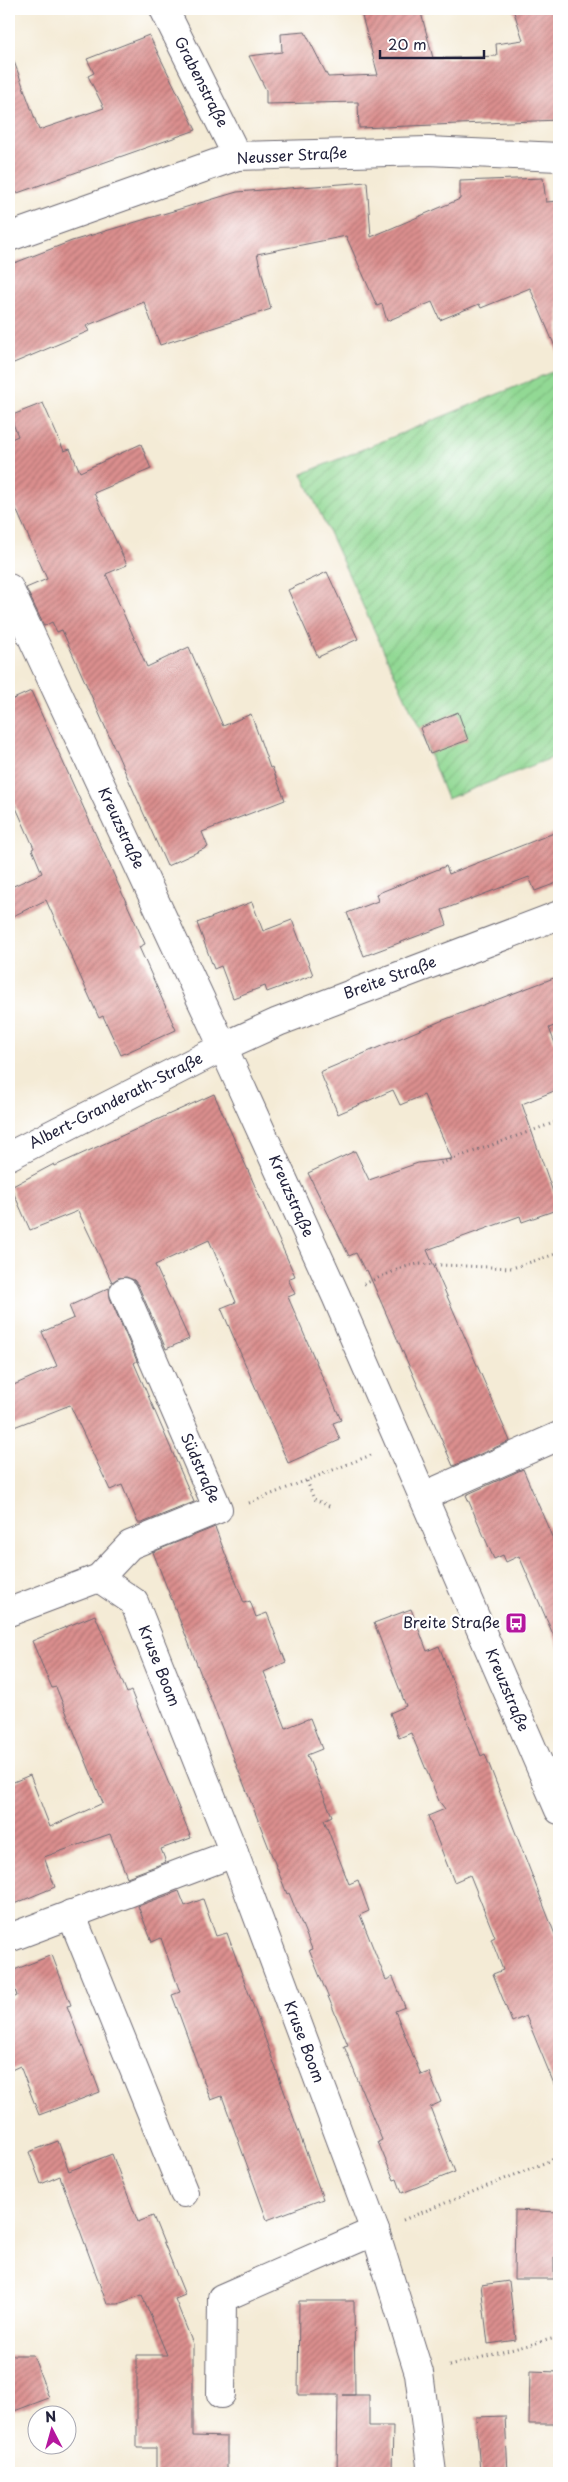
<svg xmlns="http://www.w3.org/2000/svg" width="568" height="2482" viewBox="0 0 568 2482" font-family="'Playpen Sans',sans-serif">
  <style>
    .garden { fill: url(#garden-furrows); stroke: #5a7e68 }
    .building { fill: url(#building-hatch) }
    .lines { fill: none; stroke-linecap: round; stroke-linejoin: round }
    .minor-casing { stroke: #6c6871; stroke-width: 30 }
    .path { stroke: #6c6871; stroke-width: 3; stroke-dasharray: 1 4; stroke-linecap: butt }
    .minor { stroke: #fff; stroke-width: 28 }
    .labels { text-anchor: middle; stroke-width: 4.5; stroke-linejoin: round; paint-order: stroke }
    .street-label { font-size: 15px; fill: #22223b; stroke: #fff }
    .poi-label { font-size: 15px; fill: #22223b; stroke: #fff; text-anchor: end }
  </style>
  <defs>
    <pattern id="garden-furrows" width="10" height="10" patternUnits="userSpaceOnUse" patternTransform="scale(1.25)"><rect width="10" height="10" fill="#92d994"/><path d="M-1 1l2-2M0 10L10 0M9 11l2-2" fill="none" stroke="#7eba80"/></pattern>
    <pattern id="building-hatch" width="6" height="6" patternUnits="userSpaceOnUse" patternTransform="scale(1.25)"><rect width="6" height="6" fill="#db8f8e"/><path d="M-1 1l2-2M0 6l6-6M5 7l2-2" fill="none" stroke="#b17475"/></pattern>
  </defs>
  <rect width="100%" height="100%" fill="#fff"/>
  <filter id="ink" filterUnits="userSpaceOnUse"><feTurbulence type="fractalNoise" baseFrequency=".02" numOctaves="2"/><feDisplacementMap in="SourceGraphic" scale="10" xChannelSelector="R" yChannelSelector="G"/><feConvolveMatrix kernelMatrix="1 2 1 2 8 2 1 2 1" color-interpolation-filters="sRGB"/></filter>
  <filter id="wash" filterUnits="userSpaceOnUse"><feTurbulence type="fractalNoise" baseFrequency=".0096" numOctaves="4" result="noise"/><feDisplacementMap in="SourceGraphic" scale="20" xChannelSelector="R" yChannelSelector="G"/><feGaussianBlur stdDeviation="1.12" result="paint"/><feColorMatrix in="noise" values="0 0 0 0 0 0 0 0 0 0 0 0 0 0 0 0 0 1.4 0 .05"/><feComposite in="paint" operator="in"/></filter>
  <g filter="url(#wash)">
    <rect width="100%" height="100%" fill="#f4ebd6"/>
    <polygon class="garden" points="559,369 559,755 447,799 419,727 302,474"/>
    <g id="blocks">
      <g class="building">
        <polygon points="360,9 420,9 433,58 450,58 497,56 496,44 523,40 513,9 559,9 559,120 359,128 358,102 266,104 266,90 249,56 282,52 281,34 305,32 328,77 378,75"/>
        <polygon points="149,35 196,130 9,196 9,57 12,56 39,130 104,108 88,76 94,73 87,59"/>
        <polygon points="543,178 546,202 559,201 559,356 530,288 481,308 479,304 440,320 432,302 387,321 382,304 377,306 346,236 257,254 271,309 160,345 144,302 86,326 89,331 9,365 9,265 72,241 237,192 367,182 371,237 460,199 460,181"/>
        <polygon points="43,403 64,451 70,449 80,472 141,444 151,469 94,493 127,565 106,574 147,667 189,647 223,726 251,714 270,768 272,767 285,800 202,832 208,847 167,866 62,630 57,632 52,622 44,626 26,588 47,579 9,493 9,440 18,436 10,416"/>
        <polygon points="327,572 358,639 318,657 288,590"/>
        <polygon points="31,691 145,944 139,947 176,1030 121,1055 103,1016 99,1018 46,900 9,918 9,888 42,873 32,849 34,848 9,792 9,701"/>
        <polygon points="458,712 468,740 430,754 420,728"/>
        <polygon points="559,831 559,882 535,891 529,877 442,910 447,925 364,956 347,913 378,901 376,894 446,866 449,874"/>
        <polygon points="252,902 263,931 292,920 313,975 267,992 265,986 233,998 221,966 214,969 197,923"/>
        <polygon points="559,976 559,1024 549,1028 559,1054 559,1089 522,1104 559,1209 522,1222 520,1216 427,1250 510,1441 453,1466 367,1270 365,1271 356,1253 349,1256 308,1173 355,1151 369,1180 418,1163 452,1159 424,1095 400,1105 393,1090 338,1114 320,1072 441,1021"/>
        <polygon points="214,1094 295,1276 288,1279 295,1294 288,1297 341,1420 333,1423 340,1440 288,1463 221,1308 236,1302 209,1240 155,1265 189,1339 166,1349 138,1285 134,1280 126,1277 118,1278 112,1282 78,1211 30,1230 11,1187 54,1164 55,1166"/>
        <polygon points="109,1288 110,1298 137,1361 134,1363 194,1502 142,1523 138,1523 122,1485 110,1490 70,1405 9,1429 9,1387 57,1366 42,1332 74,1318 69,1306"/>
        <polygon points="523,1469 559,1553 559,1648 519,1556 506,1562 503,1555 494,1559 466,1495"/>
        <polygon points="215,1527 244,1603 250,1601 256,1617 267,1613 286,1662 264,1672 286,1728 310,1718 322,1749 307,1755 332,1816 324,1820 349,1884 358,1880 369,1911 360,1915 386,1980 393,1977 405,2007 395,2011 421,2075 429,2072 441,2102 430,2107 455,2172 402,2193 397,2179 394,2180 378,2142 382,2140 344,2046 348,2045 309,1950 312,1949 289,1893 287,1894 153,1552"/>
        <polygon points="411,1609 427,1651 439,1646 481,1756 485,1754 559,1945 559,2096 526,2016 512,2022 493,1974 503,1970 491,1939 495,1937 470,1875 454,1882 428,1816 445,1809 439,1801 411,1733 399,1738 390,1713 406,1706 374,1623"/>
        <polygon points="95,1615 127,1693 131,1691 191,1838 161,1849 166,1862 127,1877 110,1834 44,1857 55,1887 9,1906 9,1784 30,1775 50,1827 103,1803 56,1687 52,1688 32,1641"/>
        <polygon points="179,1891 185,1906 203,1899 216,1936 227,1933 323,2199 267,2220 222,2096 211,2100 204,2082 172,1995 180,1992 161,1938 152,1942 138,1906"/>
        <polygon points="52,1955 71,2005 67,2006 100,2092 39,2115 20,2066 9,2071 9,2000 17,1996 9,1972"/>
        <polygon points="58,2141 69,2171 112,2154 138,2222 153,2216 185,2295 175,2299 193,2344 193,2436 227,2437 227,2473 156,2473 156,2448 137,2448 137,2355 167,2355 142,2295 118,2304 107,2304 60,2176 41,2184 29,2152"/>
        <polygon points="515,2210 559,2212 559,2257 554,2257 554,2279 514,2279"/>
        <polygon points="509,2281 516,2340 488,2344 481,2285"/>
        <polygon points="299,2301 354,2301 355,2395 343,2395 369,2395 369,2426 393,2426 392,2473 337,2473 338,2395 298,2395"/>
        <polygon points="9,2355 33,2355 49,2398 9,2413"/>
        <polygon points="530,2371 559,2372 559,2424 529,2424"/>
        <polygon points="505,2416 508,2473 480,2473 476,2417"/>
      </g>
    </g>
  </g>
  <g filter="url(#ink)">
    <use href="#blocks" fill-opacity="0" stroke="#6c6871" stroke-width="1"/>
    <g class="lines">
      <g class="minor-casing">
        <g id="minor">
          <polyline points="164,9 237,156"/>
          <polyline points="9,237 237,156 428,151 559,157"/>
          <polyline points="9,588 223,1047 336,1296 559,1810"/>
          <polyline points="9,1156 223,1047 278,1022 559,915"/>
          <polyline points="424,1496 559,1436"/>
          <polyline points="99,1578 134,1602 234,1853 375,2231 419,2373 432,2473"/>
          <polyline points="9,1612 99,1578 130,1545 218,1509 124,1292"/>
          <polyline points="71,1914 184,2193"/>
          <polyline points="9,1938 234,1853"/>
          <polyline points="221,2394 222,2298 375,2231"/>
        </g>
      </g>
      <g class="path">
        <polyline points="436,1165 559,1121"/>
        <polyline points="364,1284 404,1267 418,1264 512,1268 559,1253"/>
        <polyline points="307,1481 314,1499 331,1507"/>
        <polyline points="249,1503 371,1455"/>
        <polyline points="403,2220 559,2157"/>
        <polyline points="449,2366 559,2337"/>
      </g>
      <use href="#minor" class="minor"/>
    </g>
  </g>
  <defs>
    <g id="bus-square" transform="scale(1.125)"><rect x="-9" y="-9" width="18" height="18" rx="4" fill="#b5179e" stroke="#fff"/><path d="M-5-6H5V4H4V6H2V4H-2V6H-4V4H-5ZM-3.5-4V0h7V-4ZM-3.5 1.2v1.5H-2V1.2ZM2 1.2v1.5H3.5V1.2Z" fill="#fff"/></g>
  </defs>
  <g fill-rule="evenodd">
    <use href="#bus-square" x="516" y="1623"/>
  </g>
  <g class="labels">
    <g class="street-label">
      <text transform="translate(201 82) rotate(63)" y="5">Grabenstraße</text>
      <text transform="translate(292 156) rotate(-3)" y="5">Neusser Straße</text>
      <text transform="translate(121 828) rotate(65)" y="5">Kreuzstraße</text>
      <text transform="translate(390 978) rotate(-20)" y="5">Breite Straße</text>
      <text transform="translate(116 1101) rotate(-27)" y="5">Albert-Granderath-Straße</text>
      <text transform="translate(291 1196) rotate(66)" y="5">Kreuzstraße</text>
      <text transform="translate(200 1468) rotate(66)" y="5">Südstraße</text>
      <text transform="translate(159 1666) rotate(68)" y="5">Kruse Boom</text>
      <text transform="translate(507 1690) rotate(67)" y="5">Kreuzstraße</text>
      <text transform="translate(304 2042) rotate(69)" y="5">Kruse Boom</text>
    </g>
    <g class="poi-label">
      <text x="500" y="1628">Breite Straße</text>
    </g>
  </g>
  <rect width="568" height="2482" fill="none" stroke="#fff" stroke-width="30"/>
  <g transform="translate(52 2430) rotate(354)"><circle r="24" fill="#ffffff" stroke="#a7a7b1"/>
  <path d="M0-4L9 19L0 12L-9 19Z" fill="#b5179e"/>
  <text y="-8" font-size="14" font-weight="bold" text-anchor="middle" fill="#22223b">N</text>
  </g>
  <path d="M380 50v8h104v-8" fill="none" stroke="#22223b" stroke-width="2.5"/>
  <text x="388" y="50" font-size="15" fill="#22223b" stroke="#ffffff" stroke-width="4" paint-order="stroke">20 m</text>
</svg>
